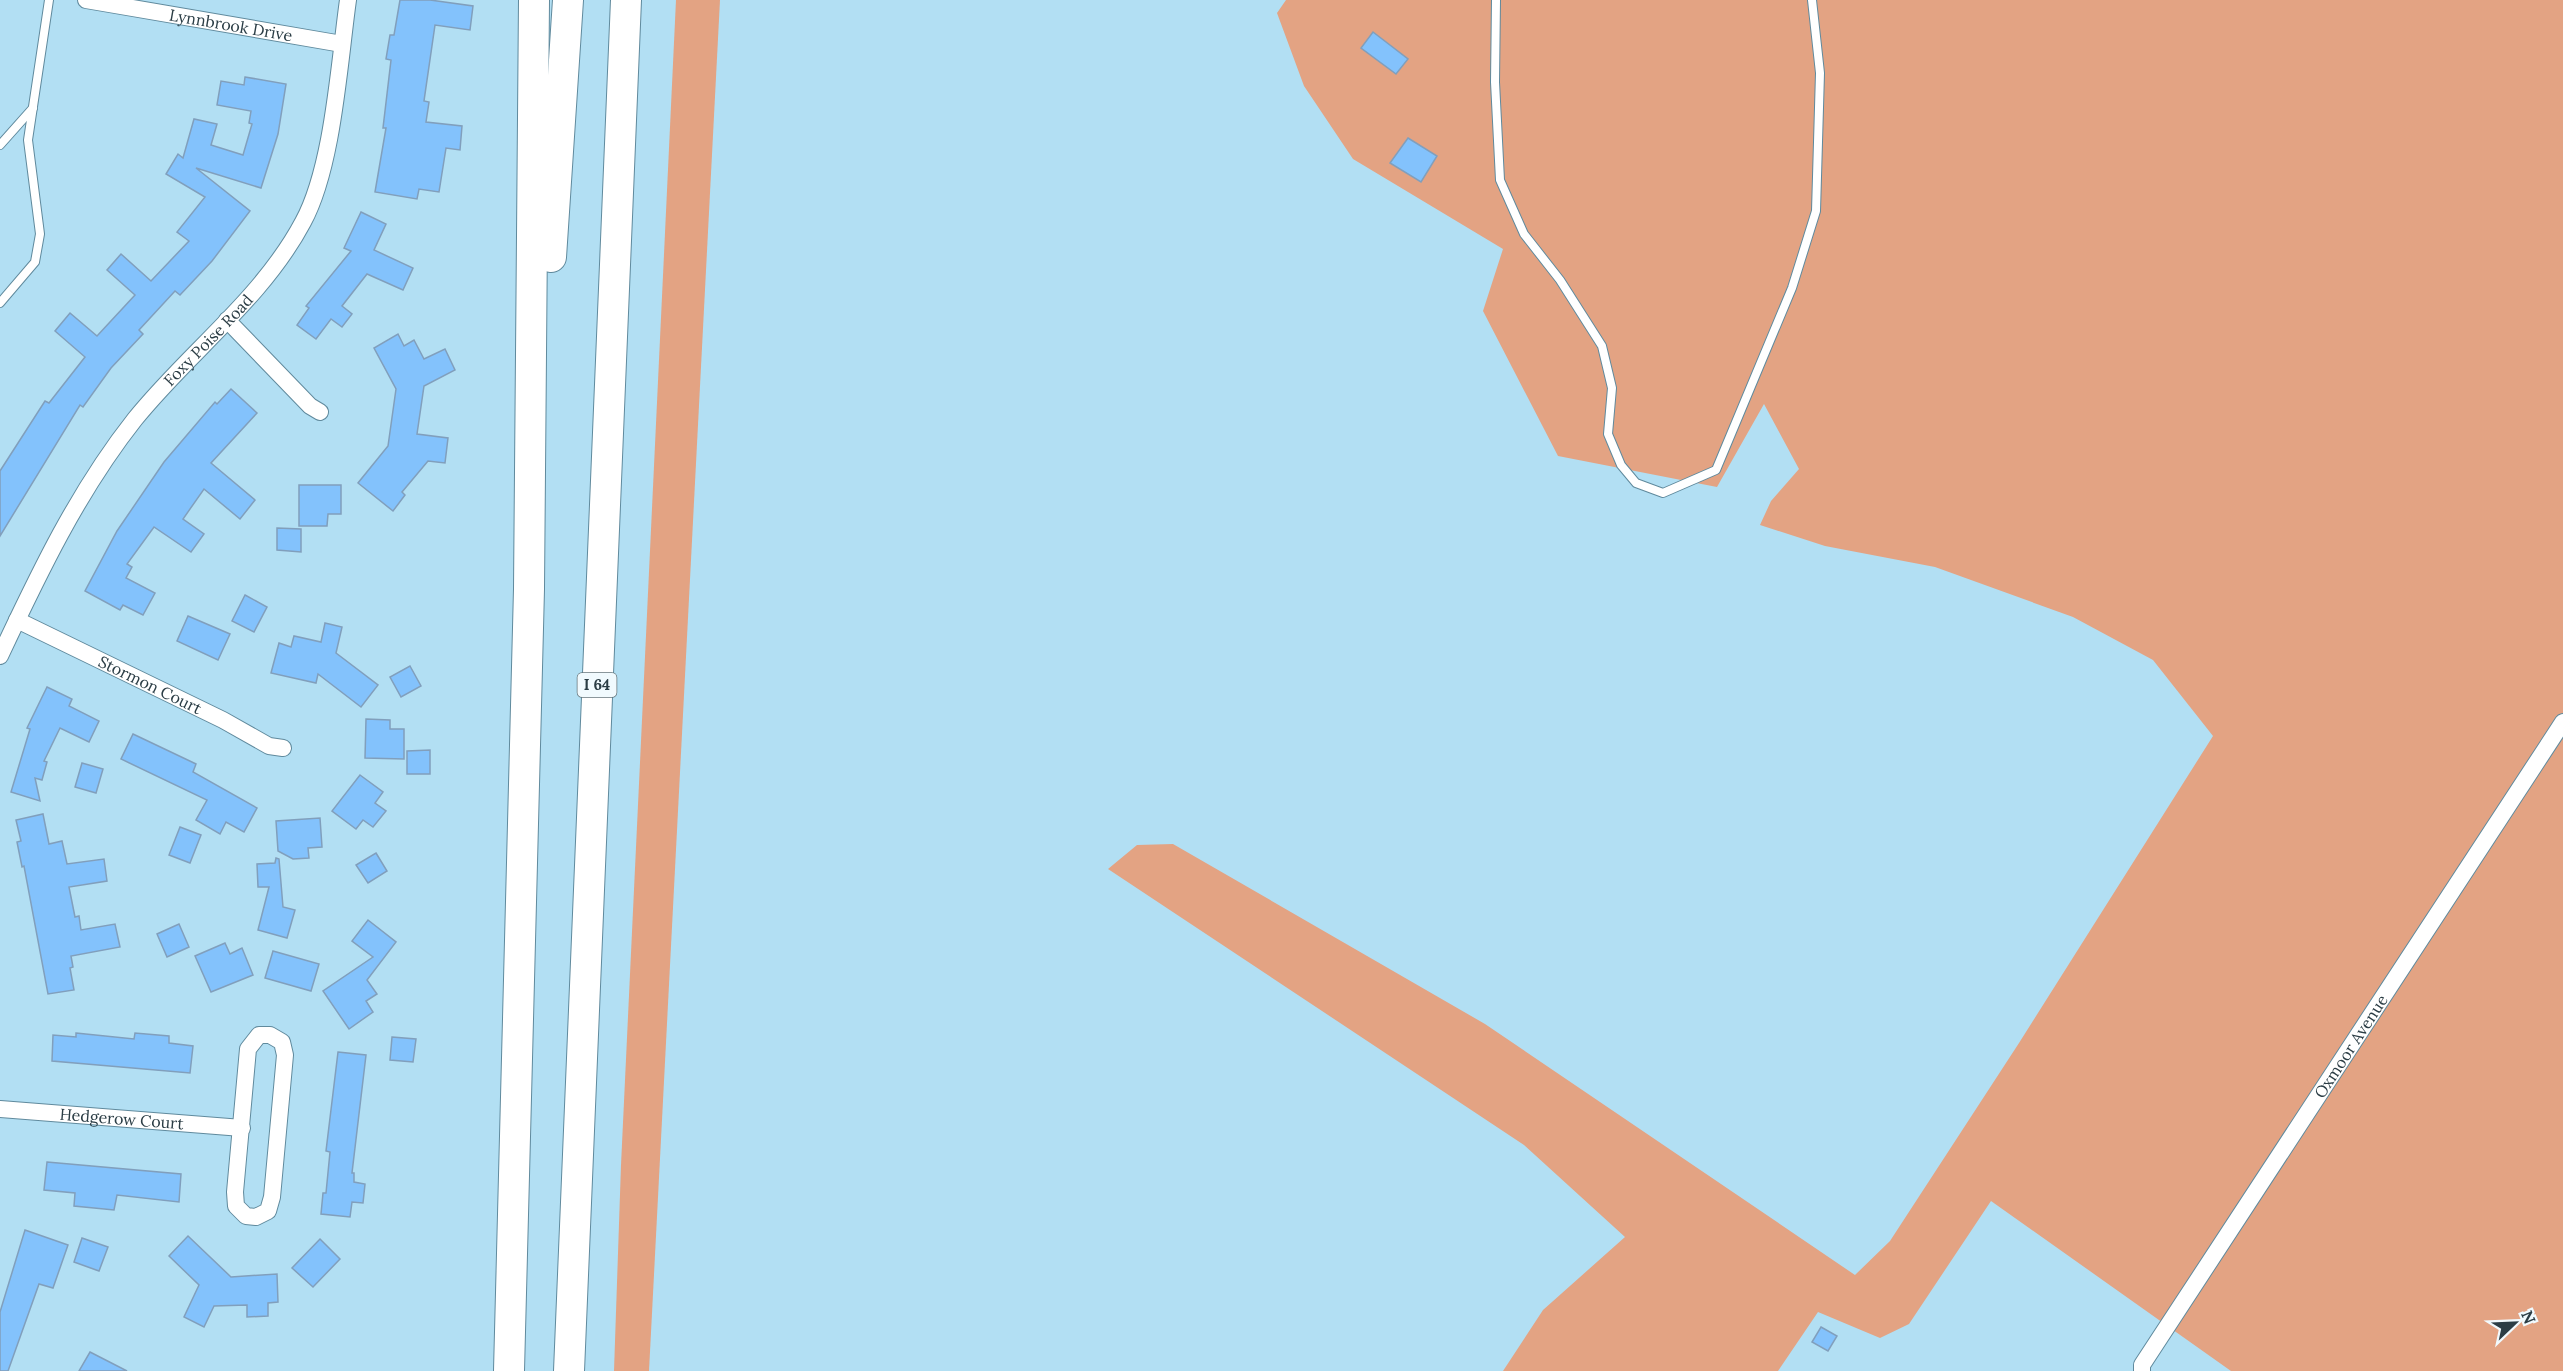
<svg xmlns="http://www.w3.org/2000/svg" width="2563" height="1371" viewBox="0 0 2563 1371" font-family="Lora,serif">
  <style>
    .green { fill: #e3a383 }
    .building { fill: #83c2fc; stroke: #819fbc; stroke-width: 1.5 }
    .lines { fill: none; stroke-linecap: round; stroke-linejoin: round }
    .lane-casing { stroke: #608a9d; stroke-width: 10 }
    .street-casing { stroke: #608a9d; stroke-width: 18 }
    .highway-casing { stroke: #608a9d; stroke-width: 32 }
    .lane { stroke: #fff; stroke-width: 8 }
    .street { stroke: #fff; stroke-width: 16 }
    .highway { stroke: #fff; stroke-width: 30 }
    .labels { text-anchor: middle; stroke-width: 6; stroke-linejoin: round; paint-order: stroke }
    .shield { fill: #f1fafe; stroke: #66767c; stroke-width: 1.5 }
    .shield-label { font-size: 15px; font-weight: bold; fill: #2b3d45 }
    .street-label { font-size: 16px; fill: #2b3d45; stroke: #f1fafe }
  </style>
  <rect width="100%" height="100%" fill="#b2dff3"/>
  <g class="green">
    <polygon points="676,0 720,0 649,1371 614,1371 621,1165"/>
    <polygon points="1286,0 2563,0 2563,1371 2231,1371 1991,1201 1909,1324 1880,1338 1818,1312 1778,1371 1503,1371 1543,1310 1625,1237 1524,1145 1108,869 1137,845 1173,844 1485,1024 1855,1275 1890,1241 2019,1043 2213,736 2153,660 2073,617 1935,567 1825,546 1760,525 1771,501 1799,469 1764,404 1717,487 1558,456 1483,311 1503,249 1353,159 1304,86 1277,13"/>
  </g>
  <g class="building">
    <polygon points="400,0 430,0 473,6 470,30 435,25 424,101 429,102 426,122 462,126 460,150 446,148 439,192 419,189 417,199 375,192 386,128 383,128 391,60 386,59 390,35 394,35"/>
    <polygon points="1373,32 1408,59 1396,74 1361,48"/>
    <polygon points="245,77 286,84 278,134 261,188 196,168 250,211 212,261 180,295 175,291 139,330 143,334 111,368 83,407 80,405 0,536 0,471 45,401 49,403 85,357 55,331 70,313 97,336 135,295 107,270 121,254 151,281 189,241 177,232 205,197 166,174 178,154 183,158 194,119 217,124 211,145 243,155 252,124 249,123 251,111 217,105 221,81 244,85"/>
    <polygon points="1408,138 1437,156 1421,182 1390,163"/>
    <polygon points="361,212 386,224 374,250 413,268 403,290 367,274 342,306 352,314 342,327 331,319 316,339 297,325 309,308 306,306 351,251 344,248"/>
    <polygon points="398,334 404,346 414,340 424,359 445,349 455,370 424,386 417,434 448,438 445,463 428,461 402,492 405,495 393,511 358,483 388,446 396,389 374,348"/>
    <polygon points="231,389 257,413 211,463 255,500 240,519 204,489 183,519 204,534 191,552 154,527 127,564 132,567 126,578 155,593 143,615 123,605 120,610 85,591 117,531 164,462 215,402 217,404"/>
    <polygon points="299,485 341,485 341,514 328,514 327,526 299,526"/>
    <polygon points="277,528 301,529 301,552 277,550"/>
    <polygon points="245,595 267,607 254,632 232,621"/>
    <polygon points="188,616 230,634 218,660 177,641"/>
    <polygon points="325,623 342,627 336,653 378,685 361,707 318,674 316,683 271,673 279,643 291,647 294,636 321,642"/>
    <polygon points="410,666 421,686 401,697 390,677"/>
    <polygon points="47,687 72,699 69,706 99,721 89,742 60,728 44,761 47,762 42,780 35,778 40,801 11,792 30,729 27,728"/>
    <polygon points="366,719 390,720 390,729 404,729 404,759 365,758"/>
    <polygon points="133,734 196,764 193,772 257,808 244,832 226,822 220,834 196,820 207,800 121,759"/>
    <polygon points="430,750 430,774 407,774 407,751"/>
    <polygon points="82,763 103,769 96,793 75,787"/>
    <polygon points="360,775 383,792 375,803 386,811 373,827 363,820 356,829 332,811"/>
    <polygon points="43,814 49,844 62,841 67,864 104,859 107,881 69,887 75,917 79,916 81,930 115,924 120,947 71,956 73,967 70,968 74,990 48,994 24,866 22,867 17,842 21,841 16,820"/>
    <polygon points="320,818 322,847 308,848 309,858 293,859 278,851 276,821"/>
    <polygon points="180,827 201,835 190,863 169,855"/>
    <polygon points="376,853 387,871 368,883 356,865"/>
    <polygon points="276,858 279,859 283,907 295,910 287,938 258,930 269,887 258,887 257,864 275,863"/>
    <polygon points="368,920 396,942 367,980 377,994 366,1001 373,1012 349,1029 323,991 373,957 352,941"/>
    <polygon points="179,924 189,947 167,957 157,934"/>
    <polygon points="225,943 230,954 242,948 253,975 211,992 195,956"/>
    <polygon points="273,951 319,964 311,991 265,978"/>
    <polygon points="76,1033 134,1039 135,1033 169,1036 169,1043 193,1046 190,1073 52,1061 53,1035 76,1037"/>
    <polygon points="392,1037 416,1039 413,1062 390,1060"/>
    <polygon points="338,1052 366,1055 352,1173 354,1173 354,1182 365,1184 363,1203 352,1202 350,1217 321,1214 323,1193 326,1193 330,1152 326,1151"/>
    <polygon points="47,1162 181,1174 179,1202 117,1195 114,1210 74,1206 75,1193 44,1190"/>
    <polygon points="25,1230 68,1245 53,1288 39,1284 8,1371 0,1371 0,1312"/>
    <polygon points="188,1236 231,1277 277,1274 278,1302 268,1303 268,1316 247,1317 247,1305 214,1306 204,1327 184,1317 199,1285 169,1256"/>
    <polygon points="82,1238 108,1247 99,1271 74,1262"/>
    <polygon points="320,1239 340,1259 313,1287 292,1268"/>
    <polygon points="1821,1327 1837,1336 1828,1351 1812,1342"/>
    <polygon points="90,1352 127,1371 79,1371"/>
  </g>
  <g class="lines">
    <g class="lane-casing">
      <g id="lane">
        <polyline points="1496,0 1495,82 1500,180 1524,234 1560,280 1602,346 1612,388 1608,434 1621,465 1636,483 1663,493 1716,470 1792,288 1816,211 1820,73 1812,0"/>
        <polyline points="0,145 33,108"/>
        <polyline points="0,303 35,262 40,234 28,140 49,0"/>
      </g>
    </g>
    <g class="street-casing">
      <g id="street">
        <path id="s1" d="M86 0 342 44"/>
        <polyline points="227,320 310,406 320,412"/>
        <path id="s2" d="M17 620 223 720 269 746 283 748"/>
        <path id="s3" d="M0 656C39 573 78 491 135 419 189 352 262 299 303 222 333 167 339 64 348 0"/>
        <polygon points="259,1035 270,1035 282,1042 285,1055 272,1197 268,1211 256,1217 246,1216 236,1206 235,1192 248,1049"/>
        <path id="s4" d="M0 1109 242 1128"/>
        <path id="s5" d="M2142 1371V1365L2563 722"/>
      </g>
    </g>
    <g class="highway-casing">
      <g id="highway">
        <polyline points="551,257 568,0"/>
        <polyline points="509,1371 529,589 534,0"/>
        <path d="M569 1371C587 914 606 457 626 0"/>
      </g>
    </g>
    <use href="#lane" class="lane"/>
    <use href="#street" class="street"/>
    <use href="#highway" class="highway"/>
  </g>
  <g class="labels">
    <rect class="shield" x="577.5" y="673" width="39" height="24" rx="4.5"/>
    <g class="shield-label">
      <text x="597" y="690">I 64</text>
    </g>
    <g class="street-label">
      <text dy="6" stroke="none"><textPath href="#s1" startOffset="147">Lynnbrook Drive</textPath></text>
      <text dy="6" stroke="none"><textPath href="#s3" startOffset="381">Foxy Poise Road</textPath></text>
      <text dy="6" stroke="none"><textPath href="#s2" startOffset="148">Stormon Court</textPath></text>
      <text dy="6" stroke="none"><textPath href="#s5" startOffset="387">Oxmoor Avenue</textPath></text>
      <text dy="6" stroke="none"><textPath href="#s4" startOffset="122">Hedgerow Court</textPath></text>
    </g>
  </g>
  <g transform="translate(2515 1323) rotate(67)" stroke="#f1fafe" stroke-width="4.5" paint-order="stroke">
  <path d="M0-4.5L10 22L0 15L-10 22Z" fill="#2b3d45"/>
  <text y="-9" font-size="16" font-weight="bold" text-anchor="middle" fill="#2b3d45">N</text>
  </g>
</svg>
